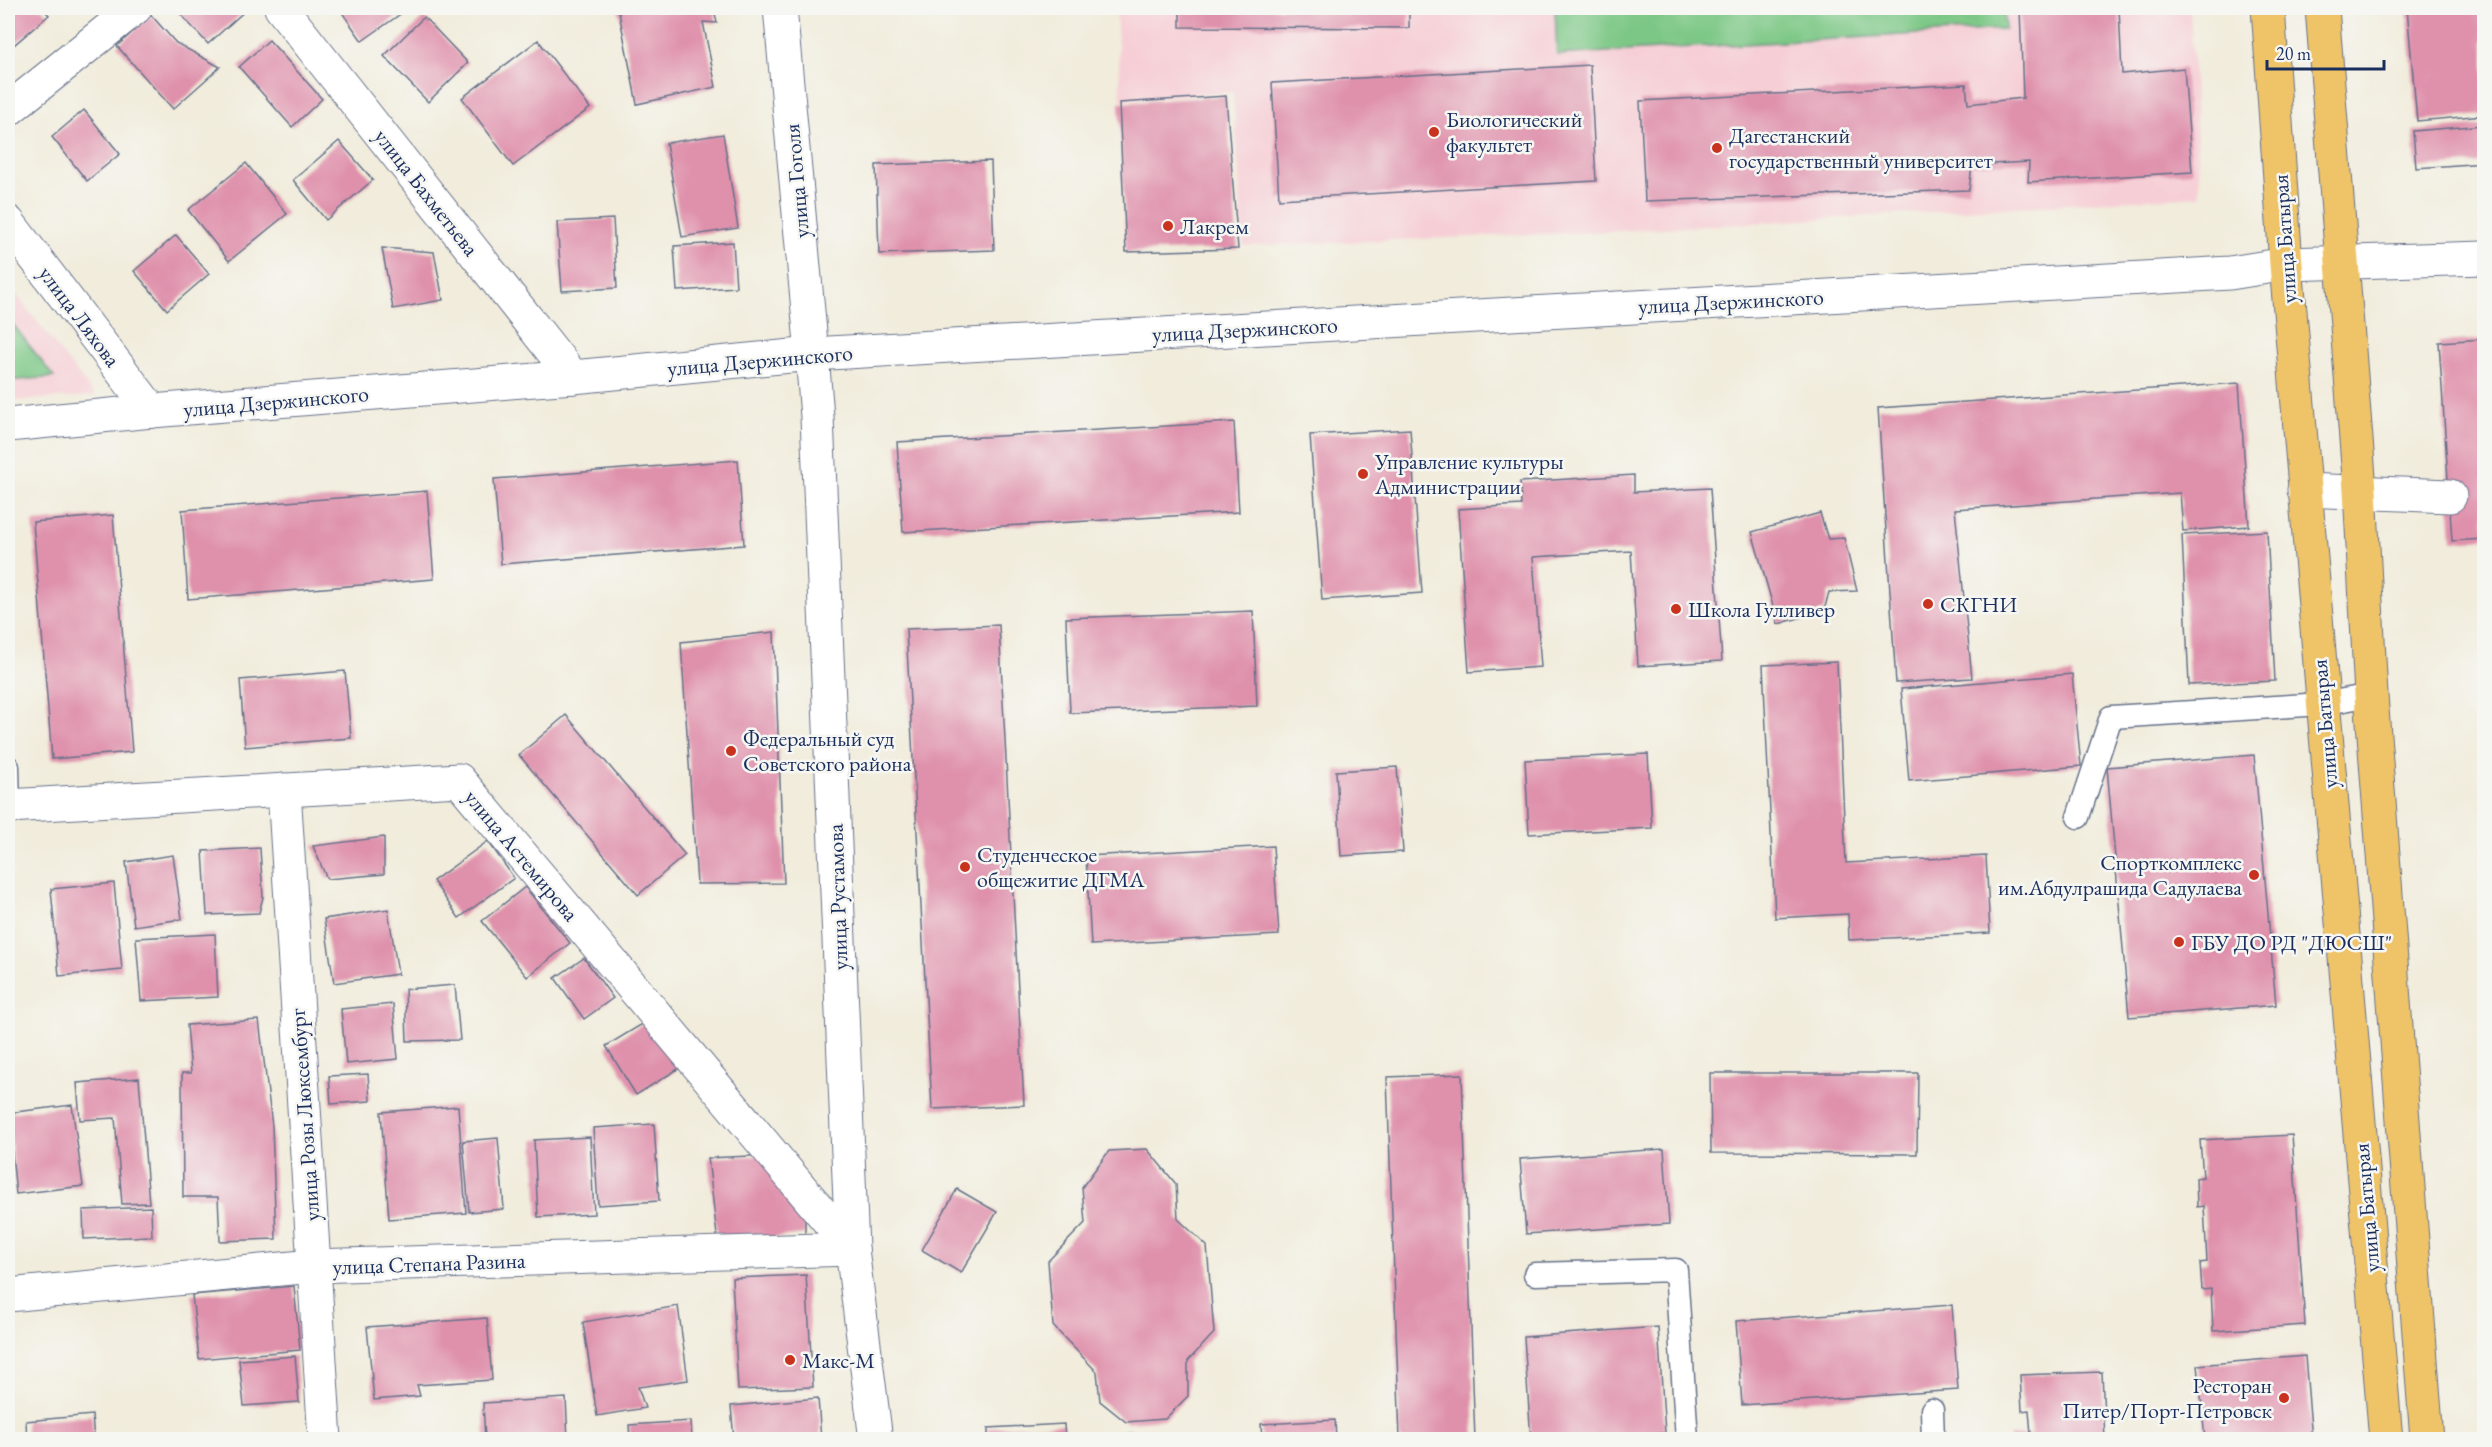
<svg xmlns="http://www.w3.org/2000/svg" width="2492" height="1447" viewBox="0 0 2492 1447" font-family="'EB Garamond',serif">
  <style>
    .built { fill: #f6cfd6 }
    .green { fill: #7bc785; stroke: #4b7b72; stroke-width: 1.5 }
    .building { fill: #df90ab }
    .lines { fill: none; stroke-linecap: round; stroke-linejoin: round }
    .service-casing { stroke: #66718a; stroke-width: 25 }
    .minor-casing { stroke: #66718a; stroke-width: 35 }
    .tertiary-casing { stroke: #66718a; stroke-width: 35 }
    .primary-casing { stroke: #66718a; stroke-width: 35 }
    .service { stroke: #fff; stroke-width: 22 }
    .minor { stroke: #fff; stroke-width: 33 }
    .tertiary { stroke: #fff; stroke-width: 33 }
    .primary { stroke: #efc469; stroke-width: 33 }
    .poi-dot { fill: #c8321e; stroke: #f6f6f2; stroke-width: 2 }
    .labels { text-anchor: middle; stroke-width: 5; stroke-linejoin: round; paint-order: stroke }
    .poi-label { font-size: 22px; fill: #1b2f5e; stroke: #f6f6f2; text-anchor: start }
    .street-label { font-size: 22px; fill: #1b2f5e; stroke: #f6f6f2 }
  </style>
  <rect width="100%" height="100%" fill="#f6f6f2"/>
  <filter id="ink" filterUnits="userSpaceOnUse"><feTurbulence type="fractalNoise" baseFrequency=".0167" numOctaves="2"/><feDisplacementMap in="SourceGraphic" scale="12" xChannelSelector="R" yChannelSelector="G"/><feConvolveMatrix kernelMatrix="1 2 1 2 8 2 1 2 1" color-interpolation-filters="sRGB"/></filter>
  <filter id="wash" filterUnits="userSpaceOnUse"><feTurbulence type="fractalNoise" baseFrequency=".008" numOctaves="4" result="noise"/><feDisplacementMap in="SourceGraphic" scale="24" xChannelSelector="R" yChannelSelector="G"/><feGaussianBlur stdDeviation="1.35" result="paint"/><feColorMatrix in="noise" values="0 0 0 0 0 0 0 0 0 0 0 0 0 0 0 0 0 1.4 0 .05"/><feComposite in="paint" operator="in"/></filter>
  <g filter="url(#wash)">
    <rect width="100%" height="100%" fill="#f1ecdb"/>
    <g class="built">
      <polygon points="1116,8 2190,8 2200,196 1619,231 1244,246 1233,92 1121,100"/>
      <polygon points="8,284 95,396 8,401"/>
    </g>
    <g class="green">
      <polygon points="1555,8 2004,8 2005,29 1557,55"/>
      <polygon points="8,318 54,377 8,381"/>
    </g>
    <g id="blocks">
      <g class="building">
        <polygon points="8,8 42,8 49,15 8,50"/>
        <polygon points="175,8 248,8 208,44"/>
        <polygon points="339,8 409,8 362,41"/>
        <polygon points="618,8 714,8 717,23 703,22 716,87 637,104"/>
        <polygon points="1180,8 1409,8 1409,28 1180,27"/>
        <polygon points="2020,8 2119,8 2122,74 2184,68 2192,172 2028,182 2029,162 1972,165 1969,190 1645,201 1640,101 1966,84 1968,104 2023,98"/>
        <polygon points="2407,8 2484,8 2484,115 2417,121"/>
        <polygon points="151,15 176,43 220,67 173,109 117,46"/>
        <polygon points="424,17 468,63 428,102 384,56"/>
        <polygon points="269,40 322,99 292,127 239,67"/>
        <polygon points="538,40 590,108 513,166 462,98"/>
        <polygon points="1590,65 1596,181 1279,199 1272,83"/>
        <polygon points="1226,96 1238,249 1126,252 1119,103"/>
        <polygon points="84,110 120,154 87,181 52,137"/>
        <polygon points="2484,125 2484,163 2416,168 2413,131"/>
        <polygon points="723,134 738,228 682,237 666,143"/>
        <polygon points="339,141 373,180 326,220 293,180"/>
        <polygon points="991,161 994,250 879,254 876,165"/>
        <polygon points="246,163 287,214 229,261 188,210"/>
        <polygon points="613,219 617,288 562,291 557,222"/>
        <polygon points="176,235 209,274 167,310 134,271"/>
        <polygon points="733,242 736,287 677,291 674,246"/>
        <polygon points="382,248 434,252 443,300 393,309"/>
        <polygon points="2484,339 2484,539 2452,541 2439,342"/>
        <polygon points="2239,383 2249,526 2183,531 2180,493 1955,509 1972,678 1896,683 1878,408"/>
        <polygon points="1234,422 1239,512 903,532 897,442"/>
        <polygon points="1410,429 1422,593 1322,600 1310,435"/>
        <polygon points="738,460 744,545 501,564 494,479"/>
        <polygon points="1634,475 1634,492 1710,488 1722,661 1638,666 1631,551 1533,557 1541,667 1469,672 1458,509 1521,505 1520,482"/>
        <polygon points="427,491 434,579 188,599 182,510"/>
        <polygon points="1820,513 1828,539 1844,538 1857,591 1829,592 1824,611 1778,624 1752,532"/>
        <polygon points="113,515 132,752 52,759 33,522"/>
        <polygon points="2267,531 2275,681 2189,685 2182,535"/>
        <polygon points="1253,611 1257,706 1070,713 1066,618"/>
        <polygon points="999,625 1024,1105 932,1109 906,629"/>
        <polygon points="774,632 784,883 697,884 681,642"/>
        <polygon points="1837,662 1846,863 1986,856 1990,933 1849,940 1848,914 1775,918 1763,665"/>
        <polygon points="345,671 351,738 245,747 240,680"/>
        <polygon points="2072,674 2081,766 1909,781 1901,689"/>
        <polygon points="566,715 685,855 638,895 519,755"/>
        <polygon points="1648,754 1652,828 1529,834 1525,760"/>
        <polygon points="2254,755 2276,1005 2129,1017 2107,767"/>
        <polygon points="1397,767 1403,852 1341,856 1336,771"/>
        <polygon points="384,837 384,874 327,879 313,846"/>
        <polygon points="488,841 514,878 459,918 433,881"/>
        <polygon points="1273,846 1279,935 1091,945 1086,856"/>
        <polygon points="260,848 263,897 259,913 207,915 203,851"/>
        <polygon points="173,855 182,919 134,926 126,862"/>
        <polygon points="114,883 122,970 59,976 51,889"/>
        <polygon points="525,887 570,943 527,977 482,921"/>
        <polygon points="388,909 398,974 334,983 324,919"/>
        <polygon points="215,934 218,997 141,1001 136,938"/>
        <polygon points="584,958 613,998 584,1019 555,978"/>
        <polygon points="455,985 460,1040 407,1041 405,989"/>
        <polygon points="393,1004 398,1059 346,1064 341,1009"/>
        <polygon points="652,1018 683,1066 636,1095 606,1046"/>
        <polygon points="259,1020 272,1126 276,1239 220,1241 218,1197 183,1197 182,1073 191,1073 187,1025"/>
        <polygon points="1710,1073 1918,1073 1917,1154 1711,1153"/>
        <polygon points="368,1074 370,1101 331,1104 329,1076"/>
        <polygon points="1462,1074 1475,1440 1400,1440 1387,1077"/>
        <polygon points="139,1078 149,1203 122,1204 115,1118 80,1120 77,1083"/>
        <polygon points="72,1105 83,1186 16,1194 8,1113"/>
        <polygon points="458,1106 466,1213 389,1219 381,1112"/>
        <polygon points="654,1124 659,1201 598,1205 593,1128"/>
        <polygon points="2292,1135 2305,1325 2213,1331 2211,1289 2202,1290 2200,1263 2207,1262 2204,1206 2197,1207 2196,1178 2203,1177 2200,1140"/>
        <polygon points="590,1137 594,1214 538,1217 534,1140"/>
        <polygon points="498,1138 504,1209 469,1212 463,1141"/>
        <polygon points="1147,1149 1176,1184 1178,1219 1207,1246 1214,1333 1188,1361 1188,1396 1165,1419 1126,1422 1100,1401 1097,1372 1053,1326 1048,1261 1085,1223 1082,1187 1109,1151"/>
        <polygon points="1664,1149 1669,1224 1526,1234 1520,1159"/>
        <polygon points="772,1155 805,1201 805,1234 718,1244 708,1158"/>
        <polygon points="957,1189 997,1212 961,1273 922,1250"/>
        <polygon points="151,1207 152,1236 84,1239 83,1210"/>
        <polygon points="806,1275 813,1387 738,1390 732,1278"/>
        <polygon points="294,1286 300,1350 199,1359 192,1295"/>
        <polygon points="1952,1305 1958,1390 1742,1405 1736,1321"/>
        <polygon points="678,1306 688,1380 638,1387 645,1408 597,1416 583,1322"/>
        <polygon points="487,1318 492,1380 417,1385 420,1396 374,1400 367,1327"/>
        <polygon points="1658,1327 1665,1433 1571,1440 1531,1440 1524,1337"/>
        <polygon points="295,1356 299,1402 244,1406 239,1360"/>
        <polygon points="2305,1356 2312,1440 2205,1440 2198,1365"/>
        <polygon points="2102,1372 2105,1440 2010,1440 2010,1437 2031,1435 2029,1410 2022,1411 2020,1375"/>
        <polygon points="566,1398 568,1440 485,1440 483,1403"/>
        <polygon points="818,1398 821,1440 734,1440 731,1406"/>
        <polygon points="92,1415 94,1440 27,1440 26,1421"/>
        <polygon points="1335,1420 1336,1440 1262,1440 1261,1424"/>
        <polygon points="691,1421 692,1440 630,1440 629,1425"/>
        <polygon points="1064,1424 1065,1440 988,1440 988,1428"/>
        <polygon points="1158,1433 1158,1440 1097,1440 1097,1436"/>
        <polygon points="423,1436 423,1440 391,1440 391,1438"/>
      </g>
    </g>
  </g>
  <g filter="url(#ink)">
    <use href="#blocks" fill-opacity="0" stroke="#66718a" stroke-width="1.5"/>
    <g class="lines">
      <g class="service-casing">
        <g id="service">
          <polyline points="8,767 9,806"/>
          <polyline points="2078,817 2111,717 2322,704 2371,695"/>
          <polyline points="1535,1274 1676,1270 1687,1440"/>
          <polyline points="1932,1410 1933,1440"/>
        </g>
      </g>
      <g class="minor-casing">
        <g id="minor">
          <polyline points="281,8 573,377"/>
          <polyline points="8,110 135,8"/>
          <polyline points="8,222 152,411"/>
          <polyline points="812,354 817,417 852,1249 876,1440"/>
          <polyline points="8,425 152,411"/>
          <polyline points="2304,490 2450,496"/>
          <polyline points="284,790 325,1440"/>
          <polyline points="8,806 459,780 852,1249"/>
          <polyline points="8,1295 313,1266 852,1249"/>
        </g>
      </g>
      <g class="tertiary-casing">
        <g id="tertiary">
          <polyline points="780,8 812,354"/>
          <polyline points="152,411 573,377 812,354 2230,273 2286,264 2484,258"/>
        </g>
      </g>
      <g class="primary-casing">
        <g id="primary">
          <polyline points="2268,8 2286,264 2386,1440"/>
          <polyline points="2322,8 2360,490 2371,695 2427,1440"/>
        </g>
      </g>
      <use href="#service" class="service"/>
      <use href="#minor" class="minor"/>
      <use href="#tertiary" class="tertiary"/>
      <use href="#primary" class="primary"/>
    </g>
  </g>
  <g class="poi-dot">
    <circle cx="1434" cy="132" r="6"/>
    <circle cx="1717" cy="148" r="6"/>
    <circle cx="1168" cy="226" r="6"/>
    <circle cx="1363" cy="474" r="6"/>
    <circle cx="1928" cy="604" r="6"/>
    <circle cx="1676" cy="609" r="6"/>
    <circle cx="731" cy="751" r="6"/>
    <circle cx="965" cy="867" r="6"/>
    <circle cx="2254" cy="875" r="6"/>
    <circle cx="2179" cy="942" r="6"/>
    <circle cx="790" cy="1360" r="6"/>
    <circle cx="2284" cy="1398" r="6"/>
  </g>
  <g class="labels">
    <g class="poi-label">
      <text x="1446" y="127">Биологический<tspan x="1446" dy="25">факультет</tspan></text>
      <text x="1729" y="143">Дагестанский<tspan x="1729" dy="25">государственный университет</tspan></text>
      <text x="1180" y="234">Лакрем</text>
      <text x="1375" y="469">Управление культуры<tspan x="1375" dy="25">Администрации</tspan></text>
      <text x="1940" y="612">СКГНИ</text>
      <text x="1688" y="617">Школа Гулливер</text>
      <text x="743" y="746">Федеральный суд<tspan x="743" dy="25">Советского района</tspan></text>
      <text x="977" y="862">Студенческое<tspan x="977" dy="25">общежитие ДГМА</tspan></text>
      <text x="2242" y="870" text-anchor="end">Спорткомплекс<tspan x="2242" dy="25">им.Абдулрашида Садулаева</tspan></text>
      <text x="2191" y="950">ГБУ ДО РД "ДЮСШ"</text>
      <text x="802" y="1368">Макс-М</text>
      <text x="2272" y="1393" text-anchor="end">Ресторан<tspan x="2272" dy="25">Питер/Порт-Петровск</tspan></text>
    </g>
    <g class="street-label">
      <text transform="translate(796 181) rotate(-95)" y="8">улица Гоголя</text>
      <text transform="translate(427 192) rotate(52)" y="8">улица Бахметьева</text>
      <text transform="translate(2284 239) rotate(-94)" y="8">улица Батырая</text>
      <text transform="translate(1731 301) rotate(-3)" y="8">улица Дзержинского</text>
      <text transform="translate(80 316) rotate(53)" y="8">улица Ляхова</text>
      <text transform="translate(1245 329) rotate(-3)" y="8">улица Дзержинского</text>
      <text transform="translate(760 360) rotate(-5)" y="8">улица Дзержинского</text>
      <text transform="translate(276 401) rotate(-5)" y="8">улица Дзержинского</text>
      <text transform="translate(2324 724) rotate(-95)" y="8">улица Батырая</text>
      <text transform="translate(522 855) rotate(50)" y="8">улица Астемирова</text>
      <text transform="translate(837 897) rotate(-92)" y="8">улица Рустамова</text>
      <text transform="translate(304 1115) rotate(-94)" y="8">улица Розы Люксембург</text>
      <text transform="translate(2366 1208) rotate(-95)" y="8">улица Батырая</text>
      <text transform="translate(429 1263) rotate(-2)" y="8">улица Степана Разина</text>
    </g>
  </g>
  <rect width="2492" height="1447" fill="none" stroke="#f6f6f2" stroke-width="30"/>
  <path d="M2267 60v9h117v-9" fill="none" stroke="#1b2f5e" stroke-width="3"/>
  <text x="2276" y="60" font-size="18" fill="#1b2f5e" stroke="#f6f6f2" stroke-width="4.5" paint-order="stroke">20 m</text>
</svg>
